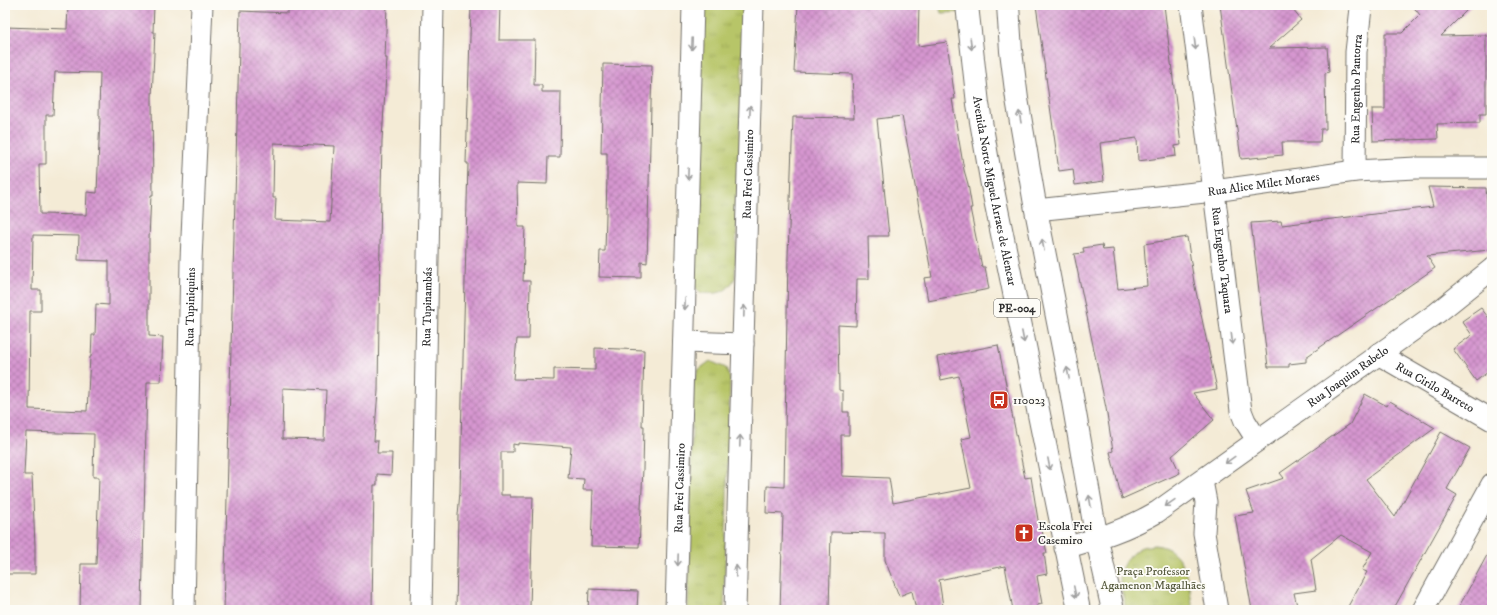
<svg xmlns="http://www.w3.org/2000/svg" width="1497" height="615" viewBox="0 0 1497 615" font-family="'IM FELL DW Pica',serif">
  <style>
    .park { fill: url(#park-tufts); stroke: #717849 }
    .building { fill: url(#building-cross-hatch); fill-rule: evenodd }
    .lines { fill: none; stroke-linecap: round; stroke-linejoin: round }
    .minor-casing { stroke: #716e67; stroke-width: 23 }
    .primary-casing { stroke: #716e67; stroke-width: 24 }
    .minor { stroke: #fff; stroke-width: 21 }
    .primary { stroke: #fff; stroke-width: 22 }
    .oneway { stroke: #a0a0a0 }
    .labels { text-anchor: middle; stroke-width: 3.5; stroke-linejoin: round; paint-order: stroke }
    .shield { fill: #fdfcf7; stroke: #6a6a68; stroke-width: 1 }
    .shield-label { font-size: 11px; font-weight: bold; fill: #2b2b2b }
    .street-label { font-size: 12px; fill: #2b2b2b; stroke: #fdfcf7 }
    .poi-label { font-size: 12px; fill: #2b2b2b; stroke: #fdfcf7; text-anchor: start }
    .park-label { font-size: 12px; fill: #55593d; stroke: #fdfcf7 }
  </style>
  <defs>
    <pattern id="park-tufts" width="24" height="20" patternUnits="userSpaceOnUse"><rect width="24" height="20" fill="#b7c567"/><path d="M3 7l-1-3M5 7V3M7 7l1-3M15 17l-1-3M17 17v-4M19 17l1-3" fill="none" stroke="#9ea95a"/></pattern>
    <pattern id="building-cross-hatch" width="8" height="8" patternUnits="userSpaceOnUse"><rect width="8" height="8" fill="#d696d0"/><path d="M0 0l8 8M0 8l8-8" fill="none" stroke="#ae7ba9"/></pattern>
  </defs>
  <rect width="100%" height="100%" fill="#fdfcf7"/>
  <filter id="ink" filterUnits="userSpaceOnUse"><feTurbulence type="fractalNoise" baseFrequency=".025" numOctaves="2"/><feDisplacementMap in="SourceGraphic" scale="8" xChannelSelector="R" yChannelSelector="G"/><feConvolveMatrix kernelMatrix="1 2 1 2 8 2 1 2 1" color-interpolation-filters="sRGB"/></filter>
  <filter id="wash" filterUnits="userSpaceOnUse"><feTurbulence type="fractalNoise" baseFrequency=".012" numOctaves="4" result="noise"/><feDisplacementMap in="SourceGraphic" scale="16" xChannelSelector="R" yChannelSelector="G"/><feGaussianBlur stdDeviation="0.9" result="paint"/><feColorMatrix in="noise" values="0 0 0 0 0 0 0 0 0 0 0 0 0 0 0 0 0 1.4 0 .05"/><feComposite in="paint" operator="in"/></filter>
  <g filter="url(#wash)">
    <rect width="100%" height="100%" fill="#f4ebd6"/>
    <g class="park">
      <path d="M700 5H744L735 278C726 294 718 294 701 293L693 285Z"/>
      <polygon points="939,5 967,5 967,12 941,13"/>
      <polygon points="710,361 726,368 730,379 724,610 688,610 693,385 698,370"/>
      <path d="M1154 545C1187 547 1189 586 1193 610H1126C1124 599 1120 587 1120 576 1120 565 1132 551 1142 547 1145 546 1150 546 1154 545Z"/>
    </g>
    <g id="blocks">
      <g class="building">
        <path d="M68 5H154L153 32H155L152 97 153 195H151L149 239V336L163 337 161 382H147L142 610H80L81 564H96L99 477H93L94 434 26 432 24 475H32L35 546V574H5V27L67 29ZM55 72 100 73 99 116H100L97 193 87 192 86 215 40 214 39 164H46V115H53ZM33 235 79 236 78 260 109 261V305L96 304 95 335H92L91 357H90L87 411 29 409 30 311H41V290H32Z"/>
        <path d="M288 5H387L385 58H387L382 140 380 245 378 391 374 441H378L377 453H392L391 475 377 474V485H374L372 610H224L240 11 288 13ZM274 143 334 146 330 222 275 220 276 198H273ZM283 388 326 390 324 440 282 439Z"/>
        <polygon points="471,5 500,5 499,40 535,40 534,85 542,85 542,92 561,92 560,157 548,157 547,184 517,183 518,227 525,227 523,281 530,281 529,339 517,339 513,379 554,380 554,369 595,370 595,348 644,350 642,426 644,426 643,469 639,547 591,546 593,490 583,490 584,479 568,478 571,447 518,443 518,445 513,444 513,452 501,452 501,495 510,495 510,497 533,497 530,608 517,607 517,610 456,610 458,515 460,492 462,398 468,163 466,163"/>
        <polygon points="798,5 919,5 918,46 947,42 955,99 952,99 964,170 968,184 972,208 970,208 982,267 985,267 989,289 928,301 924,278 932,277 902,116 877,119 889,236 868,236 869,279 857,279 856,326 838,325 839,390 843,391 843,412 849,412 849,435 841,435 842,476 889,478 893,503 971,488 961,439 971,437 959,376 941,380 937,357 998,345 1025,478 1031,477 1039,526 1041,526 1047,553 1044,553 1047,574 1037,576 1042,604 1037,605 1038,610 1013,610 1005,566 939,580 943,606 938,607 938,610 916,610 912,591 899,596 885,560 885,533 831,532 829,610 780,610 783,514 766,513 767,486 784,487 788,256 793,117 854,118 852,74 794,72"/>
        <polygon points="1036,5 1164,5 1181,145 1175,146 1176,156 1138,161 1137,138 1100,143 1104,181 1075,185 1073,169 1059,171"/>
        <polygon points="1220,5 1289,5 1301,20 1269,48 1327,47 1329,72 1325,73 1326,129 1321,129 1320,142 1282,142 1283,155 1241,159"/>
        <polygon points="1412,5 1472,5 1441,36 1486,35 1486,114 1480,114 1480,123 1437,124 1438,139 1373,141 1372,109 1385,109 1385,33 1402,33 1420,15"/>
        <polygon points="603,64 652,65 647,263 641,262 641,278 599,277 600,251 605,251 607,177 607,153 601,153"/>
        <polygon points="1428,187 1486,188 1490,250 1427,256 1435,268 1306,357 1306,362 1289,364 1289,367 1268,367 1251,223 1281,221 1282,225 1433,207"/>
        <polygon points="1187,237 1194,282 1217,389 1193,393 1214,420 1172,456 1180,473 1122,499 1110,452 1113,451 1106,408 1074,254 1084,253 1083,248 1102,245 1103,250 1113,249 1118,289 1147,286 1144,244"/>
        <polygon points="1481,308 1491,321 1492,320 1492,369 1476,381 1453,349 1472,335 1462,321"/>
        <polygon points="1365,394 1387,406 1390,401 1435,428 1366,479 1395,517 1441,432 1470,448 1447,489 1457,495 1393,610 1346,610 1367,572 1362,570 1372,552 1341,535 1311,559 1316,590 1294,593 1298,610 1252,610 1235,516 1254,513 1246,491 1284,478 1280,473 1350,424"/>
        <polygon points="1492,546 1492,610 1457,610 1472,583"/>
        <polygon points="589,589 638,591 637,610 588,610"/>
      </g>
    </g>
  </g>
  <g filter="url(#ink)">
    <use href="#blocks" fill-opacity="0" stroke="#716e67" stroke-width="1"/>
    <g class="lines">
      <g class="minor-casing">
        <g id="minor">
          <path id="s1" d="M1191 5 1241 411 1245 421 1257 440"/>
          <path id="s2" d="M1355 171 1356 52 1361 8"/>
          <path id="s3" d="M1036 210 1214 191 1355 171 1416 168H1492"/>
          <polyline points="684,342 743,344"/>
          <path id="s4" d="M1378 354 1492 420"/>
          <polyline points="1202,481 1206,502 1204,533 1217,610"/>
          <path id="s5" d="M1065 548C1097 539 1128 529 1157 512L1437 313 1492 269"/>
          <path id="s6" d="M184 610 191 260 202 5"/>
          <path id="s7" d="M421 610 433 5"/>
          <path id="s8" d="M676 610 693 5"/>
          <path id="s9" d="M735 610 753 5"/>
          <polyline points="1423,610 1492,484"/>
        </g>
      </g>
      <g class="primary-casing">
        <g id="primary">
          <path id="s10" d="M967 5 978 104 992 185 1079 610"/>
          <polyline points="1008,5 1011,51 1017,99 1036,210 1068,373 1097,540 1113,610"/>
        </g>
      </g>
      <use href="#minor" class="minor"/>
      <use href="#primary" class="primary"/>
    </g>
    <defs><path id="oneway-shaft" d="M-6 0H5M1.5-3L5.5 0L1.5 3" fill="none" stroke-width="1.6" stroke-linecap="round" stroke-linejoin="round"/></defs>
    <g class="oneway">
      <use href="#oneway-shaft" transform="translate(692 44) rotate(92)"/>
      <use href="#oneway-shaft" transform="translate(971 44) rotate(83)"/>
      <use href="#oneway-shaft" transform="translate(1195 44) rotate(83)"/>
      <use href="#oneway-shaft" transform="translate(750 111) rotate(-88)"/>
      <use href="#oneway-shaft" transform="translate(1020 117) rotate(-100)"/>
      <use href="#oneway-shaft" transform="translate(688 174) rotate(92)"/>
      <use href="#oneway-shaft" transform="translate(1043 245) rotate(-100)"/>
      <use href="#oneway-shaft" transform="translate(685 304) rotate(92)"/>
      <use href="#oneway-shaft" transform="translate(744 311) rotate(-88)"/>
      <use href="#oneway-shaft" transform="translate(1023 337) rotate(79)"/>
      <use href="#oneway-shaft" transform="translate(1232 339) rotate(83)"/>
      <use href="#oneway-shaft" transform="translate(1068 373) rotate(-101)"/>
      <use href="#oneway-shaft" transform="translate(740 441) rotate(-88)"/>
      <use href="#oneway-shaft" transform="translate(1230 460) rotate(144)"/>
      <use href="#oneway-shaft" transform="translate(1049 464) rotate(79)"/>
      <use href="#oneway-shaft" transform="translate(1090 501) rotate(-100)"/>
      <use href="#oneway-shaft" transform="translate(1170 503) rotate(145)"/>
      <use href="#oneway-shaft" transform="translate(678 560) rotate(92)"/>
      <use href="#oneway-shaft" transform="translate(736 571) rotate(-88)"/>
      <use href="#oneway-shaft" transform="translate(1075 592) rotate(78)"/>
    </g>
  </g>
  <defs>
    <g id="bus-square" transform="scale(1)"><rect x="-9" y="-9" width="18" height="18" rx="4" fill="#c8321e" stroke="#fdfcf7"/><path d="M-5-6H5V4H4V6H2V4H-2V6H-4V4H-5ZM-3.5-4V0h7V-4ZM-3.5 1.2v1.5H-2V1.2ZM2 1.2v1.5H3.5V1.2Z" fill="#fff"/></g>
    <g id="church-square" transform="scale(1)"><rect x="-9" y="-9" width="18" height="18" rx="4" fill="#c8321e" stroke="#fdfcf7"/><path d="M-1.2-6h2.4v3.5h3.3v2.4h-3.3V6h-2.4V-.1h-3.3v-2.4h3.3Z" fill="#fff"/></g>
  </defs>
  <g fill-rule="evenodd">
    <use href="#bus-square" x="999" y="400"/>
    <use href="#church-square" x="1024" y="533"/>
  </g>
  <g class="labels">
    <rect class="shield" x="994" y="299" width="46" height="18" rx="3"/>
    <g class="shield-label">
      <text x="1017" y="312">PE-004</text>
    </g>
    <g class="street-label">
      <text dy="4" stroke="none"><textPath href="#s2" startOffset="82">Rua Engenho Pantorra</textPath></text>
      <text dy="4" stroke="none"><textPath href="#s9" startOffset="436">Rua Frei Cassimiro</textPath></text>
      <text dy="4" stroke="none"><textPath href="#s3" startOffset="229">Rua Alice Milet Moraes</textPath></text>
      <text dy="4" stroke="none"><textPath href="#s10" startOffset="188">Avenida Norte Miguel Arraes de Alencar</textPath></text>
      <text dy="4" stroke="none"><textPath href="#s1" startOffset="257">Rua Engenho Taquara</textPath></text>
      <text dy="4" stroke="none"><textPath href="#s6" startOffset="303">Rua Tupiniquins</textPath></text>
      <text dy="4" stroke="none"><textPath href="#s7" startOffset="303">Rua Tupinambás</textPath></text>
      <text dy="4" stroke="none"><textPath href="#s5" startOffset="333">Rua Joaquim Rabelo</textPath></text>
      <text dy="4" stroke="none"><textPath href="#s4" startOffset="66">Rua Cirilo Barreto</textPath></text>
      <text dy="4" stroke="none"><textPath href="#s8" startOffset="122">Rua Frei Cassimiro</textPath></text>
    </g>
    <g class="poi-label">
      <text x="1013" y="404">110023</text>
      <text x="1038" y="530">Escola Frei<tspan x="1038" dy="14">Casemiro</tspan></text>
    </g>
    <g class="park-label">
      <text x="1153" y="575">Praça Professor<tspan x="1153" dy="14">Agamenon Magalhães</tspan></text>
    </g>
  </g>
  <rect width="1497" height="615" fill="none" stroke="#fdfcf7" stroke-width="20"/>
</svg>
